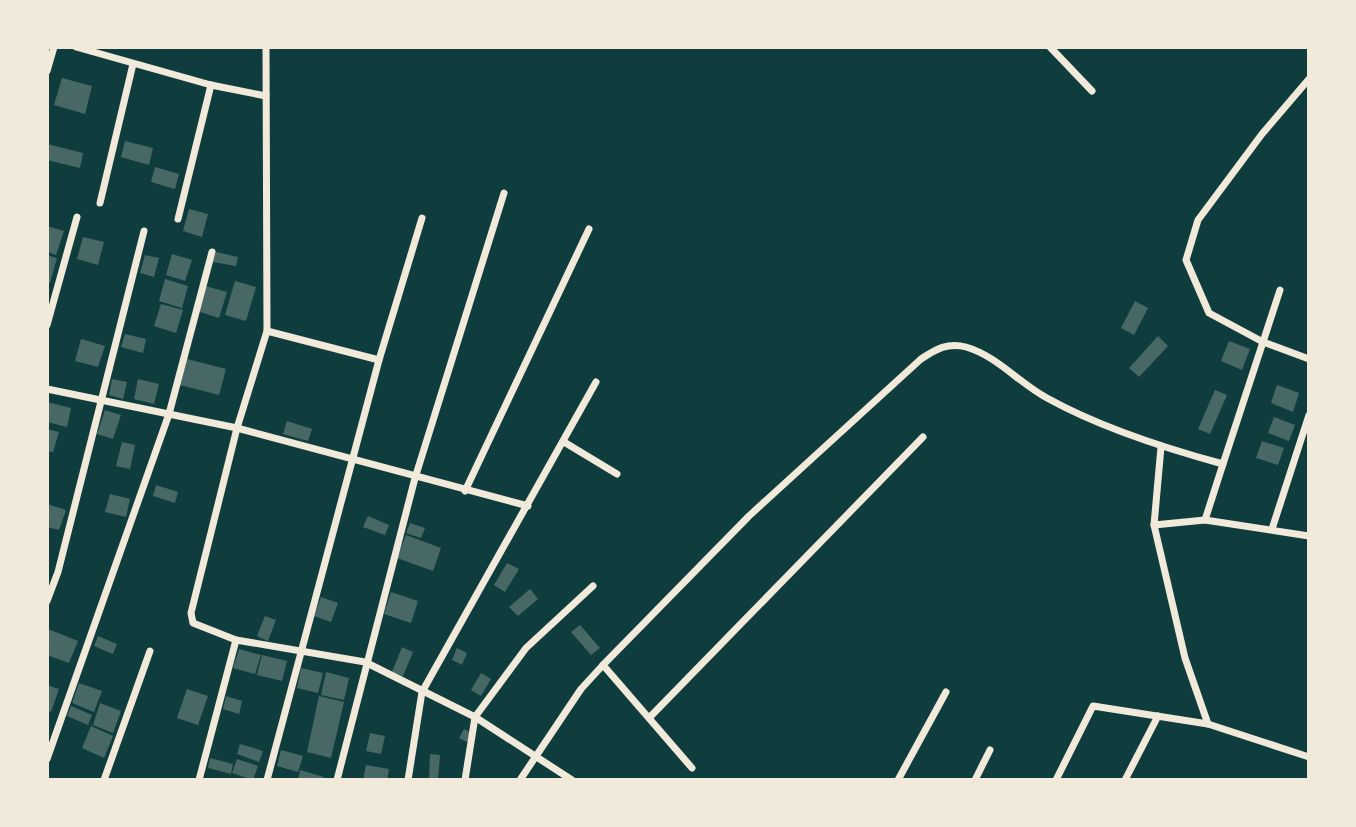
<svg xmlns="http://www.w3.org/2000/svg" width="1356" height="827" viewBox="0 0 1356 827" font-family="'Open Sans',sans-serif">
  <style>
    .building { fill: #486865 }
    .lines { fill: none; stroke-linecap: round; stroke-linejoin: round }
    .minor { stroke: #f1e9da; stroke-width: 7 }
  </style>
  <rect width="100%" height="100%" fill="#0f3d3e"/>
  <g class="building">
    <polygon points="62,78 92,86 85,114 54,105"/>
    <polygon points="125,141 153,148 149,165 121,157"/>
    <polygon points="47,144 83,153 80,168 47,160"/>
    <polygon points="155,167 179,174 175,189 151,182"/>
    <polygon points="189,209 208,214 202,237 183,231"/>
    <polygon points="47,226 64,231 56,255 47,252"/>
    <polygon points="83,237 104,242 98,265 77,259"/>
    <polygon points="216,252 238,257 236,266 213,262"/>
    <polygon points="172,254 192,260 185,281 166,275"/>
    <polygon points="47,255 57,258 50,283 47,282"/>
    <polygon points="145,255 159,258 154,277 140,273"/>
    <polygon points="165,279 188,286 182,308 159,301"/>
    <polygon points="235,281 256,287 246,321 225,315"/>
    <polygon points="205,286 227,292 219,318 197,311"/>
    <polygon points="1135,301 1148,308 1134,335 1121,328"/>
    <polygon points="161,304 183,310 176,333 154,326"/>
    <polygon points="125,334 146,339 143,353 121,347"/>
    <polygon points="1158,336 1168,346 1139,377 1129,368"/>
    <polygon points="81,339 105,346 98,367 75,361"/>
    <polygon points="1229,341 1250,349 1242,370 1221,361"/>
    <polygon points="187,359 226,369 219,395 180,385"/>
    <polygon points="112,379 127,382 123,399 109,395"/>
    <polygon points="138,379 159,384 154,404 134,399"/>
    <polygon points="1277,385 1299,393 1293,412 1271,403"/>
    <polygon points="1215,390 1227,395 1210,434 1198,429"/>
    <polygon points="47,402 71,408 67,427 47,422"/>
    <polygon points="105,410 121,415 113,439 97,434"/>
    <polygon points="1274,417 1295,425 1289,441 1268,433"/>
    <polygon points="287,421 312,429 308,441 283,434"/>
    <polygon points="47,429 59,432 53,452 47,451"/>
    <polygon points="1262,441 1284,448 1278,465 1256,458"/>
    <polygon points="122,442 135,445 130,469 116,466"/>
    <polygon points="156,485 178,492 175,503 153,496"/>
    <polygon points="110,494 130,499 126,517 105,512"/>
    <polygon points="47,504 66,510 59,530 47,527"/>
    <polygon points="368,516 389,525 385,535 363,527"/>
    <polygon points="410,523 425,528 421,538 406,533"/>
    <polygon points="406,535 441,548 433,571 397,558"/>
    <polygon points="507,563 519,569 505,592 494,585"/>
    <polygon points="530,589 538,599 518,616 509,607"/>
    <polygon points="391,592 418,601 411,623 384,614"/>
    <polygon points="321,597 338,603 331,622 314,616"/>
    <polygon points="265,616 276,620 268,641 257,636"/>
    <polygon points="580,625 600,648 591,655 571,632"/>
    <polygon points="48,629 78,641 69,663 47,655"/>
    <polygon points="98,636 117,644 113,654 94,646"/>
    <polygon points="402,647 413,652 403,676 392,672"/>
    <polygon points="457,648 467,653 462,665 452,660"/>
    <polygon points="239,649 261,655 255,674 233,668"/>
    <polygon points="262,655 287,661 282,681 257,675"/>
    <polygon points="301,668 323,673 318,693 297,688"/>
    <polygon points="326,672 349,678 344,700 321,695"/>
    <polygon points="481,673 491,679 481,696 471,690"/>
    <polygon points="79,683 102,691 94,712 72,703"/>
    <polygon points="47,685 59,689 51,712 47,710"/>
    <polygon points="187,689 208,696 198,725 177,718"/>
    <polygon points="226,696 242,701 239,714 223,709"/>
    <polygon points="319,696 344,702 331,758 307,752"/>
    <polygon points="100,703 121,711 113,733 93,725"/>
    <polygon points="71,706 92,715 88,725 67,716"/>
    <polygon points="91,726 113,736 104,758 82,748"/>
    <polygon points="464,729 472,733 467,742 459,738"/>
    <polygon points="370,733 385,736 381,754 366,751"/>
    <polygon points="240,744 263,751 259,762 237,754"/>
    <polygon points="281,750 303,756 298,772 277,766"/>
    <polygon points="430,754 440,755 438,780 429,780"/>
    <polygon points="210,758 233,764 231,774 208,768"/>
    <polygon points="237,759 258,766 253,780 232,773"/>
    <polygon points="366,765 389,769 387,780 363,780"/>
    <polygon points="300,770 324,777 323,780 298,780"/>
  </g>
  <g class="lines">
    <g class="minor">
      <polyline points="76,47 211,85 266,96"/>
      <polyline points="266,47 267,331 237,428 191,613 193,623 236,640 365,662 475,717 572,780"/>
      <polyline points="1050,47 1092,91"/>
      <polyline points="47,71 54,47"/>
      <polyline points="1309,79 1262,134 1198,220 1186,260 1209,313 1263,342 1309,359"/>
      <polyline points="100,203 133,64"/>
      <polyline points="178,219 211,85"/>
      <polyline points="47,325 77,217"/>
      <polyline points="379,360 422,218"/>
      <polyline points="47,389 237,428 528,506"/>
      <polyline points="564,442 617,474"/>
      <polyline points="1161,447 1154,525 1185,658 1208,724"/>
      <polyline points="465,491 589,229"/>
      <polyline points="1205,520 1223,464"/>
      <polyline points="1154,525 1205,520 1309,536"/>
      <polyline points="1272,529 1309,415"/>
      <polyline points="47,601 58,572 144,231"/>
      <polyline points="603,665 692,768"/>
      <polyline points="650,717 923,437"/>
      <polyline points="47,759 169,414 212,252"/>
      <polyline points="104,780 150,651"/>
      <polyline points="199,780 236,640"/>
      <polyline points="267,780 379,360 267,331"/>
      <polyline points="337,780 415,478 504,193"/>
      <polyline points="408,780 422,692 596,382"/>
      <polyline points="465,780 475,717 526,648 593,586"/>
      <path d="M520 780 581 689 603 665 749 516 921 359C936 349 948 342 966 347 997 356 1019 383 1047 398 1101 428 1164 448 1223 464L1280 290"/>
      <polyline points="898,780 946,692"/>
      <polyline points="975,780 990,750"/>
      <polyline points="1056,780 1093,706 1208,724 1309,757"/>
      <polyline points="1125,780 1158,716"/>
    </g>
  </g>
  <rect width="1356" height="827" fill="none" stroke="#f1e9da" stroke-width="98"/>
</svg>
